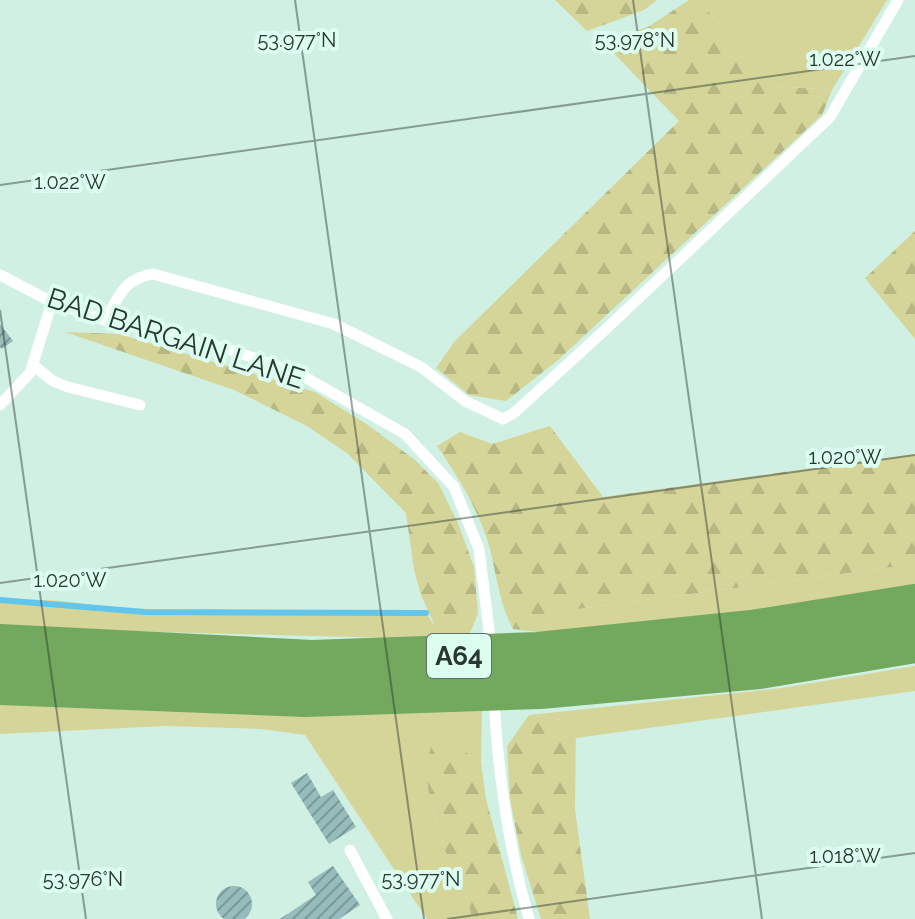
<svg xmlns="http://www.w3.org/2000/svg" width="915" height="919" viewBox="0 0 915 919" font-family="Raleway,sans-serif">
  <style>
    .grass { fill: #d5d599 }
    .forest { fill: url(#forest-firs) }
    .lines { fill: none; stroke-linecap: round; stroke-linejoin: round }
    .stream { stroke: #62c5eb; stroke-width: 6 }
    .building { fill: url(#building-hatch) }
    .lane { stroke: #fff; stroke-width: 11 }
    .highway { stroke: #73a95f; stroke-width: 42 }
    .ticks { fill: none; stroke: #293631; stroke-width: 2; stroke-opacity: 0.45 }
    .labels { text-anchor: middle; stroke-width: 8; stroke-linejoin: round; paint-order: stroke }
    .shield { fill: #dcfeef; stroke: #5f726a; stroke-width: 2 }
    .shield-label { font-size: 26px; font-weight: bold; fill: #293631 }
    .street-label { font-size: 28px; fill: #293631; stroke: #dcfeef }
    .ticks-label { font-size: 20px; text-anchor: middle; fill: #293631; stroke: #dcfeef; stroke-width: 8; stroke-linejoin: round; paint-order: stroke }
  </style>
  <defs>
    <pattern id="forest-firs" width="22" height="20" patternUnits="userSpaceOnUse" patternTransform="scale(2)"><rect width="22" height="20" fill="#d5d599"/><path d="M5 1l3.5 6h-7zM16 11l3.5 6h-7z" fill="#b7b784"/></pattern>
    <pattern id="building-hatch" width="6" height="6" patternUnits="userSpaceOnUse" patternTransform="scale(2)"><rect width="6" height="6" fill="#96bcbc"/><path d="M-1 1l2-2M0 6l6-6M5 7l2-2" fill="none" stroke="#7a9a99"/></pattern>
  </defs>
  <rect width="100%" height="100%" fill="#cff0e2"/>
  <g class="grass">
    <polygon points="698,0 887,0 832,90 774,86"/>
    <polygon points="915,564 915,594 703,624 537,632 549,623 555,612"/>
    <polygon points="0,598 63,601 145,612 426,613 437,629 460,602 478,614 467,640 43,629 0,626"/>
    <polygon points="915,666 915,691 576,738 576,722 529,715 782,688"/>
    <polygon points="0,699 482,708 481,762 459,748 430,803 444,848 469,904 472,919 427,919 305,735 261,729 166,726 0,734"/>
  </g>
  <g class="forest">
    <polygon points="555,0 657,0 644,10 587,31"/>
    <polygon points="689,0 698,0 774,86 832,90 822,115 558,360 506,401 469,395 436,368 454,342 679,121 602,41 648,27"/>
    <polygon points="915,231 915,339 865,278"/>
    <polygon points="65,332 119,334 315,392 365,423 415,460 438,483 457,521 474,567 478,614 460,602 457,614 437,630 421,595 414,570 406,513 348,454 307,426 234,390"/>
    <path d="M550 426 603 497 915 454V564L555 612 549 623 537 632 513 629C497 599 497 571 487 539 476 506 457 475 437 446L460 432 492 444Z"/>
    <polygon points="529,715 576,722 575,810 590,919 541,919 521,855 510,799 507,746"/>
    <polygon points="431,746 459,748 481,762 486,799 518,919 472,919 469,904 444,848 430,803 426,769"/>
  </g>
  <g class="lines">
    <polyline class="stream" points="0,600 145,612 426,613"/>
  </g>
  <g class="building">
    <polygon points="0,324 13,341 2,349 0,347"/>
    <polygon points="307,773 321,797 333,790 356,827 329,844 291,783"/>
    <polygon points="333,866 360,905 339,919 280,919 316,895 308,882"/>
    <circle cx="234" cy="904" r="18"/>
  </g>
  <g class="lines">
    <g class="lane">
      <polyline points="0,275 52,302 105,320 231,350 301,375 405,434 454,487 479,549 491,646"/>
      <path d="M105 320C120 296 123 279 153 274L334 324 421 367 465 401 503 419 514 413 605 330 830 117 898 0"/>
      <polyline points="33,365 53,381 68,387 140,405"/>
      <polyline points="0,405 30,373 52,302"/>
      <path d="M494 699C498 775 508 846 529 919"/>
      <polyline points="350,850 387,919"/>
    </g>
    <g class="highway">
      <polyline points="0,645 312,661 538,653 752,631 915,605"/>
      <polyline points="0,684 305,696 540,688 759,668 915,642"/>
    </g>
  </g>
  <path class="ticks" d="M295 0 424 919M633 0 762 919M0 185 915 56M0 310 86 919M0 583 915 455M447 919 915 853"/>
  <g class="labels">
    <rect class="shield" x="427" y="634" width="64" height="44" rx="6"/>
    <g class="shield-label">
      <text x="459" y="665">A64</text>
    </g>
    <g class="street-label">
      <text transform="translate(176 338) rotate(18)" y="10">BAD BARGAIN LANE</text>
    </g>
  </g>
  <g class="ticks-label">
    <text x="297" y="47">53.977°N</text>
    <text x="635" y="47">53.978°N</text>
    <text x="845" y="66">1.022°W</text>
    <text x="70" y="189">1.022°W</text>
    <text x="845" y="464">1.020°W</text>
    <text x="70" y="587">1.020°W</text>
    <text x="845" y="863">1.018°W</text>
    <text x="83" y="886">53.976°N</text>
    <text x="421" y="886">53.977°N</text>
  </g>
</svg>
